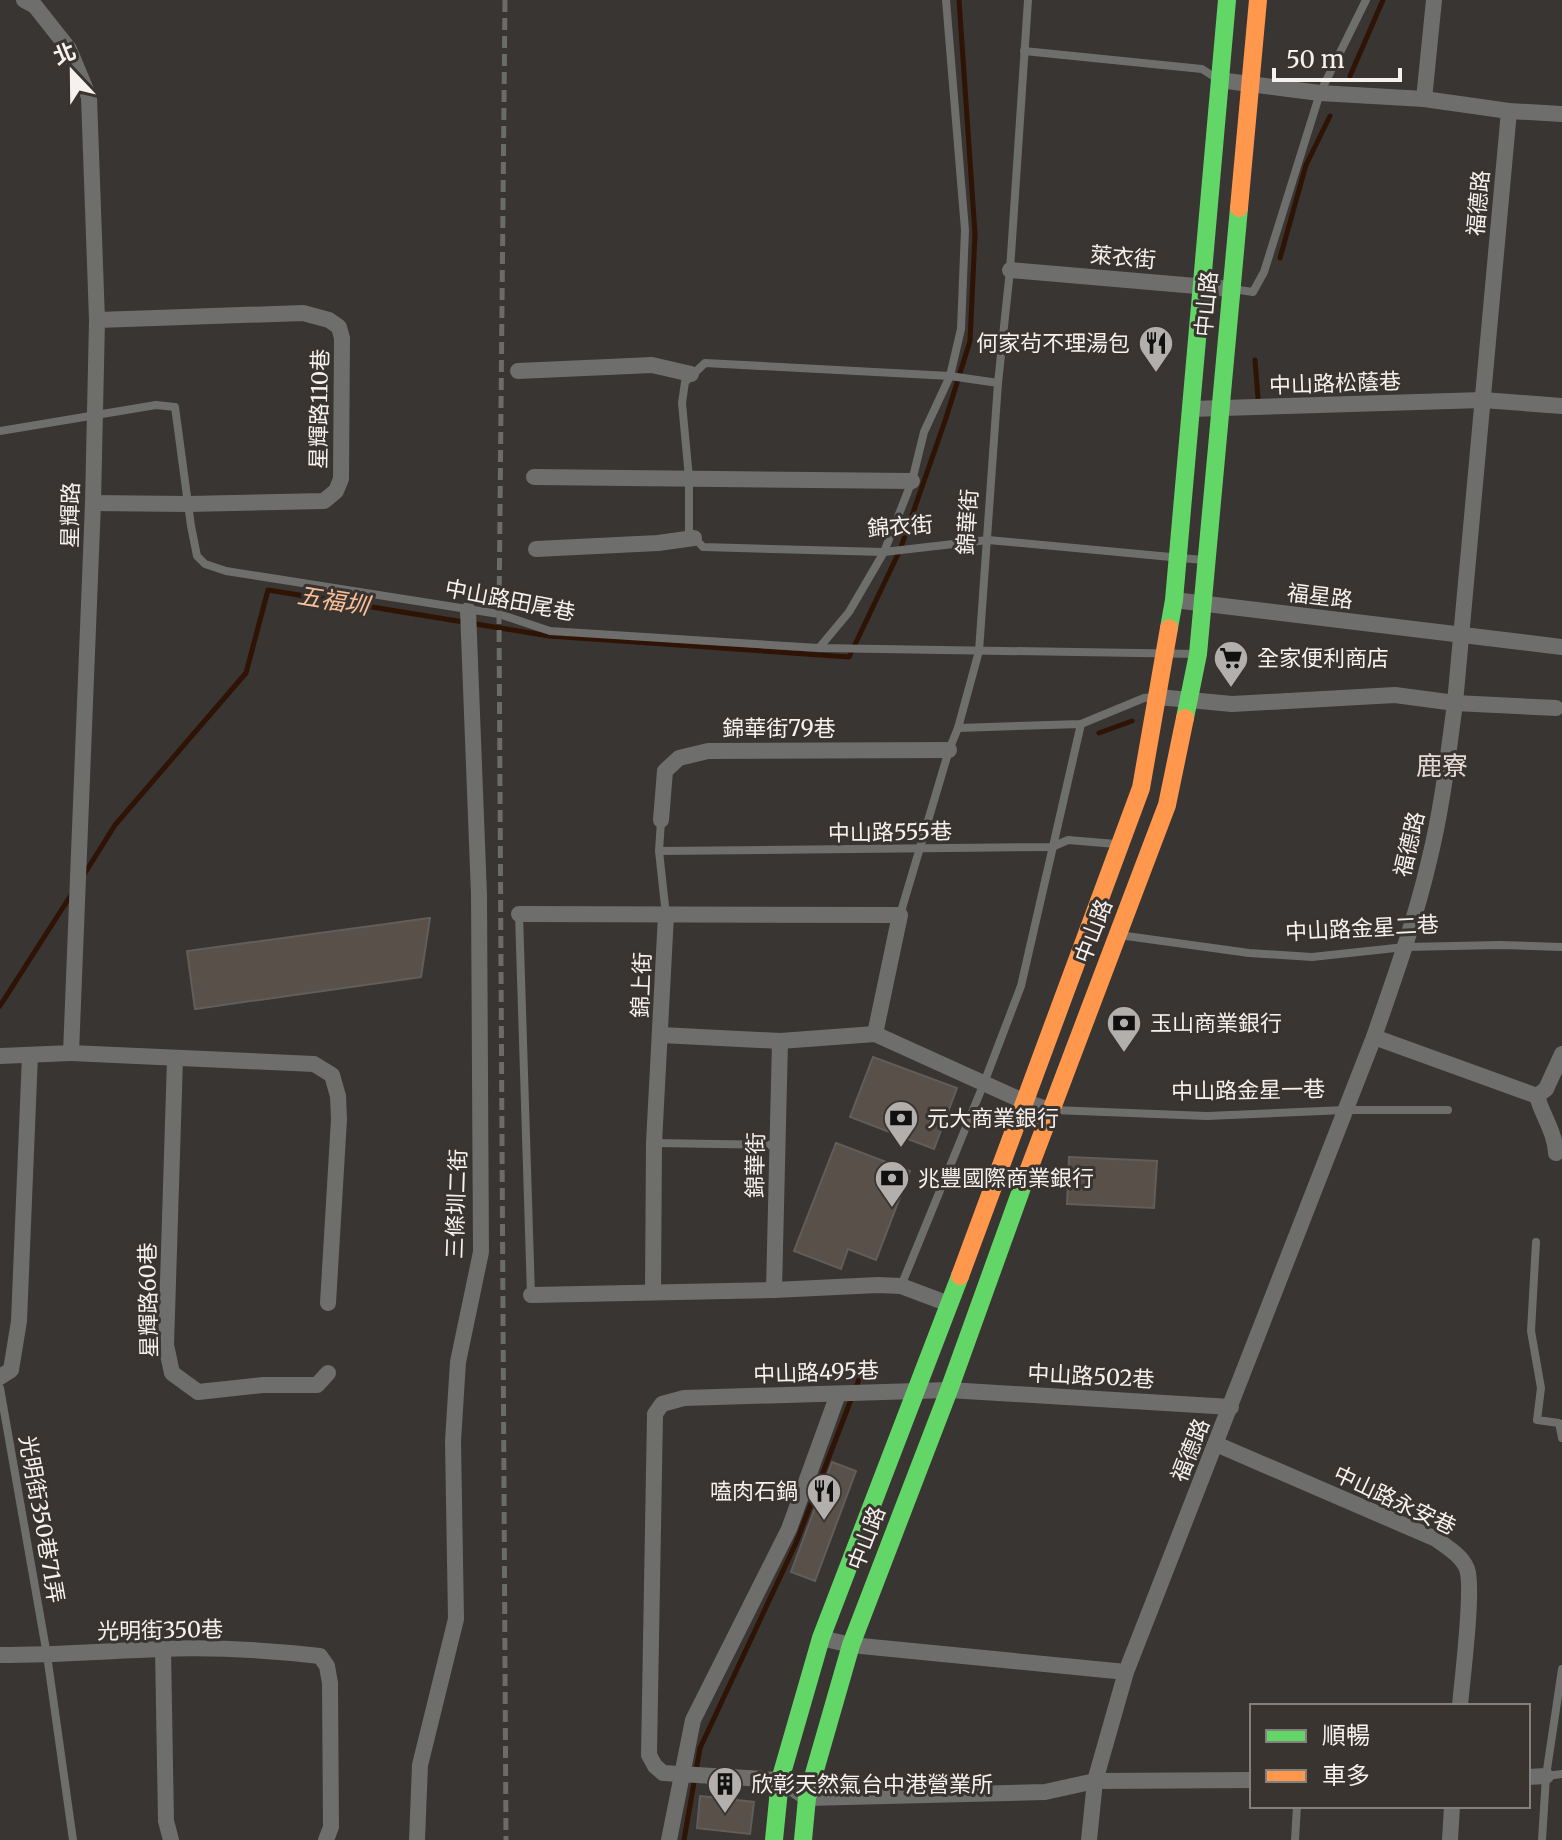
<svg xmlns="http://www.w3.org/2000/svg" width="1562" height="1840" viewBox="0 0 1562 1840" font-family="Merriweather,'Noto Sans TC',serif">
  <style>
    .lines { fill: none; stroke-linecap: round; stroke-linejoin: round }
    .stream { stroke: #2f1305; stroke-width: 5 }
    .building { fill: #585049; stroke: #605d5b; stroke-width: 2 }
    .lane { stroke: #6e6e6d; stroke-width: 8 }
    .street { stroke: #6e6e6d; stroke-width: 16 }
    .fast { stroke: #63d668; stroke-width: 18 }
    .slow { stroke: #ff974d; stroke-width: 18 }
    .rail { stroke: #6b6b69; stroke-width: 5; stroke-dasharray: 12 6; stroke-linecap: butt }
    .labels { text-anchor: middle; stroke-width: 6; stroke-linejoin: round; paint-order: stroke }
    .street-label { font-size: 22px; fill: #f5f1ef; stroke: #3a3431 }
    .poi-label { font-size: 22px; fill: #f5f1ef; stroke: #3a3431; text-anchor: start }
    .water-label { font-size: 24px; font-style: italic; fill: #fac098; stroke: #3a3431 }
    .quarter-label { font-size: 26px; fill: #e2dad5; stroke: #3a3431 }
  </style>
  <rect width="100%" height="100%" fill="#383533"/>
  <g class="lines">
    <g class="stream">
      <polyline points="1350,76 1383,0"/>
      <polyline points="1280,258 1306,165 1330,116"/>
      <polyline points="1255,360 1258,398"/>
      <polyline points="1099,733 1132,721"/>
      <polyline points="85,873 115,825 246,673 268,590 549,636 849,657 900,550 946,418 970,341 975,234 959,0"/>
      <polyline points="0,1006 71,895"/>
      <polyline points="856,1388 862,1370"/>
      <polyline points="684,1840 700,1748 796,1543 852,1397"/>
    </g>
  </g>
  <g class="building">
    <polygon points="430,918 421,977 195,1009 187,951"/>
    <polygon points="873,1057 957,1088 934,1149 850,1117"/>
    <polygon points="836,1143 910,1171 876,1260 848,1249 841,1269 794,1251"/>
    <polygon points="1069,1157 1157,1161 1154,1208 1067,1204"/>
    <polygon points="832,1462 856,1471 815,1581 791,1572"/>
    <polygon points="700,1796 754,1802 750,1834 697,1828"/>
  </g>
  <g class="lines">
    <g class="lane">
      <polyline points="1024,51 1202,69 1216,78"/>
      <polyline points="1232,289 1253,292 1264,272 1320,93 1366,0"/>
      <polyline points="998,383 950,376 705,363 685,382 682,403 689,478 689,532 703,547 884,552 988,540 1203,560"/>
      <polyline points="0,431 156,405 175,407 191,526 197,556 205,564 226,571 499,614 550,631 819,648 1198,654"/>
      <polyline points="819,648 849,612 884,552 912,481 924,432 950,376 961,329 965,230 946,0"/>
      <polyline points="958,728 1081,724 1144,698 1153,697"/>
      <polyline points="661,821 659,851 666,915"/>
      <polyline points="659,851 1052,847 1068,840 1116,844"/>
      <polyline points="519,914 531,1295"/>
      <polyline points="900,915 949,750 958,728 979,651 998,383 1010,270 1028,0"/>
      <polyline points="1119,935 1249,953 1312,957 1405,947 1500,945 1562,947"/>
      <polyline points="1053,1110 1207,1116 1345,1110 1448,1110"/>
      <polyline points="654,1143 777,1145"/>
      <polyline points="1536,1242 1531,1331 1541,1388 1537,1420 1559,1423 1562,1438"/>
      <polyline points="901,1286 984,1083 1021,986 1081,724"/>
      <polyline points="0,1388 47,1655 73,1840"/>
      <polyline points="1546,1776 1562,1774"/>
      <polyline points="1295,1840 1297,1806"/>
      <polyline points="1542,1840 1546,1776 1562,1669"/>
    </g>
    <g class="street">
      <polyline points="1219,80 1320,93 1424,99 1509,111 1562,114"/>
      <polyline points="1424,99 1434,0"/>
      <polyline points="1010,270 1231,289"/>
      <polyline points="518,371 652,365 691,374"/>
      <polyline points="1190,409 1483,400 1562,406"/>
      <polyline points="534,477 912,481"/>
      <polyline points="93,503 188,504 324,501 336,491 341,479 342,338 339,327 329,320 303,313 97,320"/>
      <polyline points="536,549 658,543 694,538"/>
      <polyline points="1174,600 1562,647"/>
      <polyline points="1158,697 1232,704 1395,695 1455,703 1556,708"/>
      <polyline points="661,820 665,771 679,758 708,751 949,750"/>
      <polyline points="519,914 900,915 875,1034"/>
      <polyline points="661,1035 780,1041 875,1034 1023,1101 1050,1110"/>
      <polyline points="1374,1037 1537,1096 1546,1089 1562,1054"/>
      <polyline points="71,1053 314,1064 332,1075 338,1096 339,1119 328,1303"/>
      <polyline points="0,1056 71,1053 93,503 97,320 89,97 69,49 35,6 24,0"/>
      <polyline points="175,1059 166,1345 172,1373 198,1392 263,1385 317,1385 328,1373"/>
      <path d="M1537 1096C1542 1115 1555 1132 1556 1153"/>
      <polyline points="774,1290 780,1041"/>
      <polyline points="653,1291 654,1143 666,915"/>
      <polyline points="531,1295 774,1290 878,1285 901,1286 949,1304"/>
      <polyline points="0,1377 11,1370 19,1321 30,1055"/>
      <polyline points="1231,1407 949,1390 684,1398 662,1404 655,1414 649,1755 655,1766 663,1773 780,1780 807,1798 1045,1792 1095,1781 1252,1780"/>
      <path d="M1216 1444 1436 1539C1447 1547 1462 1556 1467 1569 1474 1589 1462 1680 1460 1706"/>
      <polyline points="821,1638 851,1645 1126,1672"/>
      <polyline points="163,1649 166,1821 171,1840"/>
      <path d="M0 1655C54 1655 107 1651 160 1649 212 1647 268 1650 320 1656L327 1666 330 1683 331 1827 326 1840"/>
      <polyline points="1528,1777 1546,1776"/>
      <polyline points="417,1840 420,1765 456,1619 453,1441 458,1362 481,1252 479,895 468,610"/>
      <polyline points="669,1840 693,1720 789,1529 838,1394"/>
      <path d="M1089 1840 1095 1781 1126 1672 1374 1037C1394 979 1415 921 1429 861 1442 809 1448 756 1455 703L1509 111"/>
      <polyline points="1450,1840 1452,1806"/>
    </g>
    <g class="fast">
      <polyline points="1169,628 1174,600 1227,0"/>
      <polyline points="1185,718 1198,654 1239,208"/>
      <polyline points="774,1840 780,1780 821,1638 960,1276"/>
      <polyline points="803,1840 807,1798 851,1645 949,1390 1024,1182"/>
    </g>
    <g class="slow">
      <polyline points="1239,208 1258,0"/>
      <polyline points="1024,1182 1167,805 1185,718"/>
      <polyline points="960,1276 1141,788 1169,628"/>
    </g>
    <polyline class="rail" points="505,0 499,614 506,1840"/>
  </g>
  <defs>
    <g id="restaurant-pin" transform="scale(1.8)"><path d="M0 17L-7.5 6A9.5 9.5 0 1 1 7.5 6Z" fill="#b3afad" stroke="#3a3431"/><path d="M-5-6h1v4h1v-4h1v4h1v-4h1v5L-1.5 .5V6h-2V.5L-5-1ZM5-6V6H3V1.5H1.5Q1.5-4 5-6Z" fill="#111"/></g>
    <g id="supermarket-pin" transform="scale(1.8)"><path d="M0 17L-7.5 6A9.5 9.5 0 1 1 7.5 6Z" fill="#b3afad" stroke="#3a3431"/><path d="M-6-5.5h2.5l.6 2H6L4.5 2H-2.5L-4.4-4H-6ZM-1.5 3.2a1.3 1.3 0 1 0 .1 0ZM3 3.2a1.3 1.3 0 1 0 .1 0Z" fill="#111"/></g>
    <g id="bank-pin" transform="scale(1.8)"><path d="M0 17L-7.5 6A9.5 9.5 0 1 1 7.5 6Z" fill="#b3afad" stroke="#3a3431"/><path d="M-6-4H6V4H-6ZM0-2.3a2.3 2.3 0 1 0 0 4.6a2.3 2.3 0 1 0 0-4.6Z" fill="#111"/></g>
    <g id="building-pin" transform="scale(1.8)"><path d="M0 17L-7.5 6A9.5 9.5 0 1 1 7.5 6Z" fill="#b3afad" stroke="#3a3431"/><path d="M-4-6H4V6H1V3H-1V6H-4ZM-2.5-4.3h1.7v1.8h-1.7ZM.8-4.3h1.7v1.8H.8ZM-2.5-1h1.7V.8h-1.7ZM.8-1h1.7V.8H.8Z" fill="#111"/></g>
  </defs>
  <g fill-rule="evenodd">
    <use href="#restaurant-pin" x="1156" y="343"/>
    <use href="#supermarket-pin" x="1231" y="658"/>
    <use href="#bank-pin" x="1124" y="1023"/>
    <use href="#bank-pin" x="901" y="1118"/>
    <use href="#bank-pin" x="892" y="1178"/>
    <use href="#restaurant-pin" x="824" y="1491"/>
    <use href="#building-pin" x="725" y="1784"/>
  </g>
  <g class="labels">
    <g class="street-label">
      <text transform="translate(1478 203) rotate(-85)" y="8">福德路</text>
      <text transform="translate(1123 257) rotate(5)" y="8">萊衣街</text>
      <text transform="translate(1206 304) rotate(-85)" y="8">中山路</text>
      <text transform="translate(1335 383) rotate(-2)" y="8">中山路松蔭巷</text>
      <text transform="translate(319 409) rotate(-89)" y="8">星輝路110巷</text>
      <text transform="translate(70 515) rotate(-89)" y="8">星輝路</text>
      <text transform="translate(967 522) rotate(-86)" y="8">錦華街</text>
      <text transform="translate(900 526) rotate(-4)" y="8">錦衣街</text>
      <text transform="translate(1320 596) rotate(7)" y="8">福星路</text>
      <text transform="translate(510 600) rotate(11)" y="8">中山路田尾巷</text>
      <text x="779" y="736">錦華街79巷</text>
      <text transform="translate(890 832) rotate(-1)" y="8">中山路555巷</text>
      <text transform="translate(1409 844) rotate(-77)" y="8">福德路</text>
      <text transform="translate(1362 928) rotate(-3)" y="8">中山路金星二巷</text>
      <text transform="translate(1093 931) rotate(-69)" y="8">中山路</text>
      <text transform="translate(641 985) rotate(-88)" y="8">錦上街</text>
      <text transform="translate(1248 1090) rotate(-1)" y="8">中山路金星一巷</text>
      <text transform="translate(755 1165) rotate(-89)" y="8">錦華街</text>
      <text transform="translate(456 1204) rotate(-88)" y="8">三條圳二街</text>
      <text transform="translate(148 1300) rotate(-91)" y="8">星輝路60巷</text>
      <text transform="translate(816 1372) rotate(-2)" y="8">中山路495巷</text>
      <text transform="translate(1091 1376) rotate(3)" y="8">中山路502巷</text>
      <text transform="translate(1190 1450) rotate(-68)" y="8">福德路</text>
      <text transform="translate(1395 1500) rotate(25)" y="8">中山路永安巷</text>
      <text transform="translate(42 1519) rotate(80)" y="8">光明街350巷71弄</text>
      <text transform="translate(866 1538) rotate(-69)" y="8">中山路</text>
      <text transform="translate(160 1630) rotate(-1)" y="8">光明街350巷</text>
    </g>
    <g class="poi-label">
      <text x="1130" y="351" text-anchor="end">何家茍不理湯包</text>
      <text x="1257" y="666">全家便利商店</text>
      <text x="1150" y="1031">玉山商業銀行</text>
      <text x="927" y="1126">元大商業銀行</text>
      <text x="918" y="1186">兆豐國際商業銀行</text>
      <text x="798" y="1499" text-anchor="end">嗑肉石鍋</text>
      <text x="751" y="1792">欣彰天然氣台中港營業所</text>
    </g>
    <g class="water-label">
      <text transform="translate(333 601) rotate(9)" y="8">五福圳</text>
    </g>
    <g class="quarter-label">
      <text x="1442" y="775">鹿寮</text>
    </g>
  </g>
  <rect x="1250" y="1704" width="280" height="104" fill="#3a3431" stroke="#85807d" stroke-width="2"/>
  <rect x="1266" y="1730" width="40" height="12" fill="#63d668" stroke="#85807d" stroke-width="2"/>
  <text x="1322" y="1744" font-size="24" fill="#f5f1ef">順暢</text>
  <rect x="1266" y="1770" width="40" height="12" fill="#ff974d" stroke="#85807d" stroke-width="2"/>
  <text x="1322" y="1784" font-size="24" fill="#f5f1ef">車多</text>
  <g transform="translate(72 72) rotate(338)" stroke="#3a3431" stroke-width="6" paint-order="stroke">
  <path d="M0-6L14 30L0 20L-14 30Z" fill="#f5f1ef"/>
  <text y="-12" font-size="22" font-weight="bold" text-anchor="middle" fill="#f5f1ef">北</text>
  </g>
  <path d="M1274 68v12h126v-12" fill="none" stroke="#f5f1ef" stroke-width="4"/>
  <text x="1286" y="68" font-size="24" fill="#f5f1ef" stroke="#3a3431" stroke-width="6" paint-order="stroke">50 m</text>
</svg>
